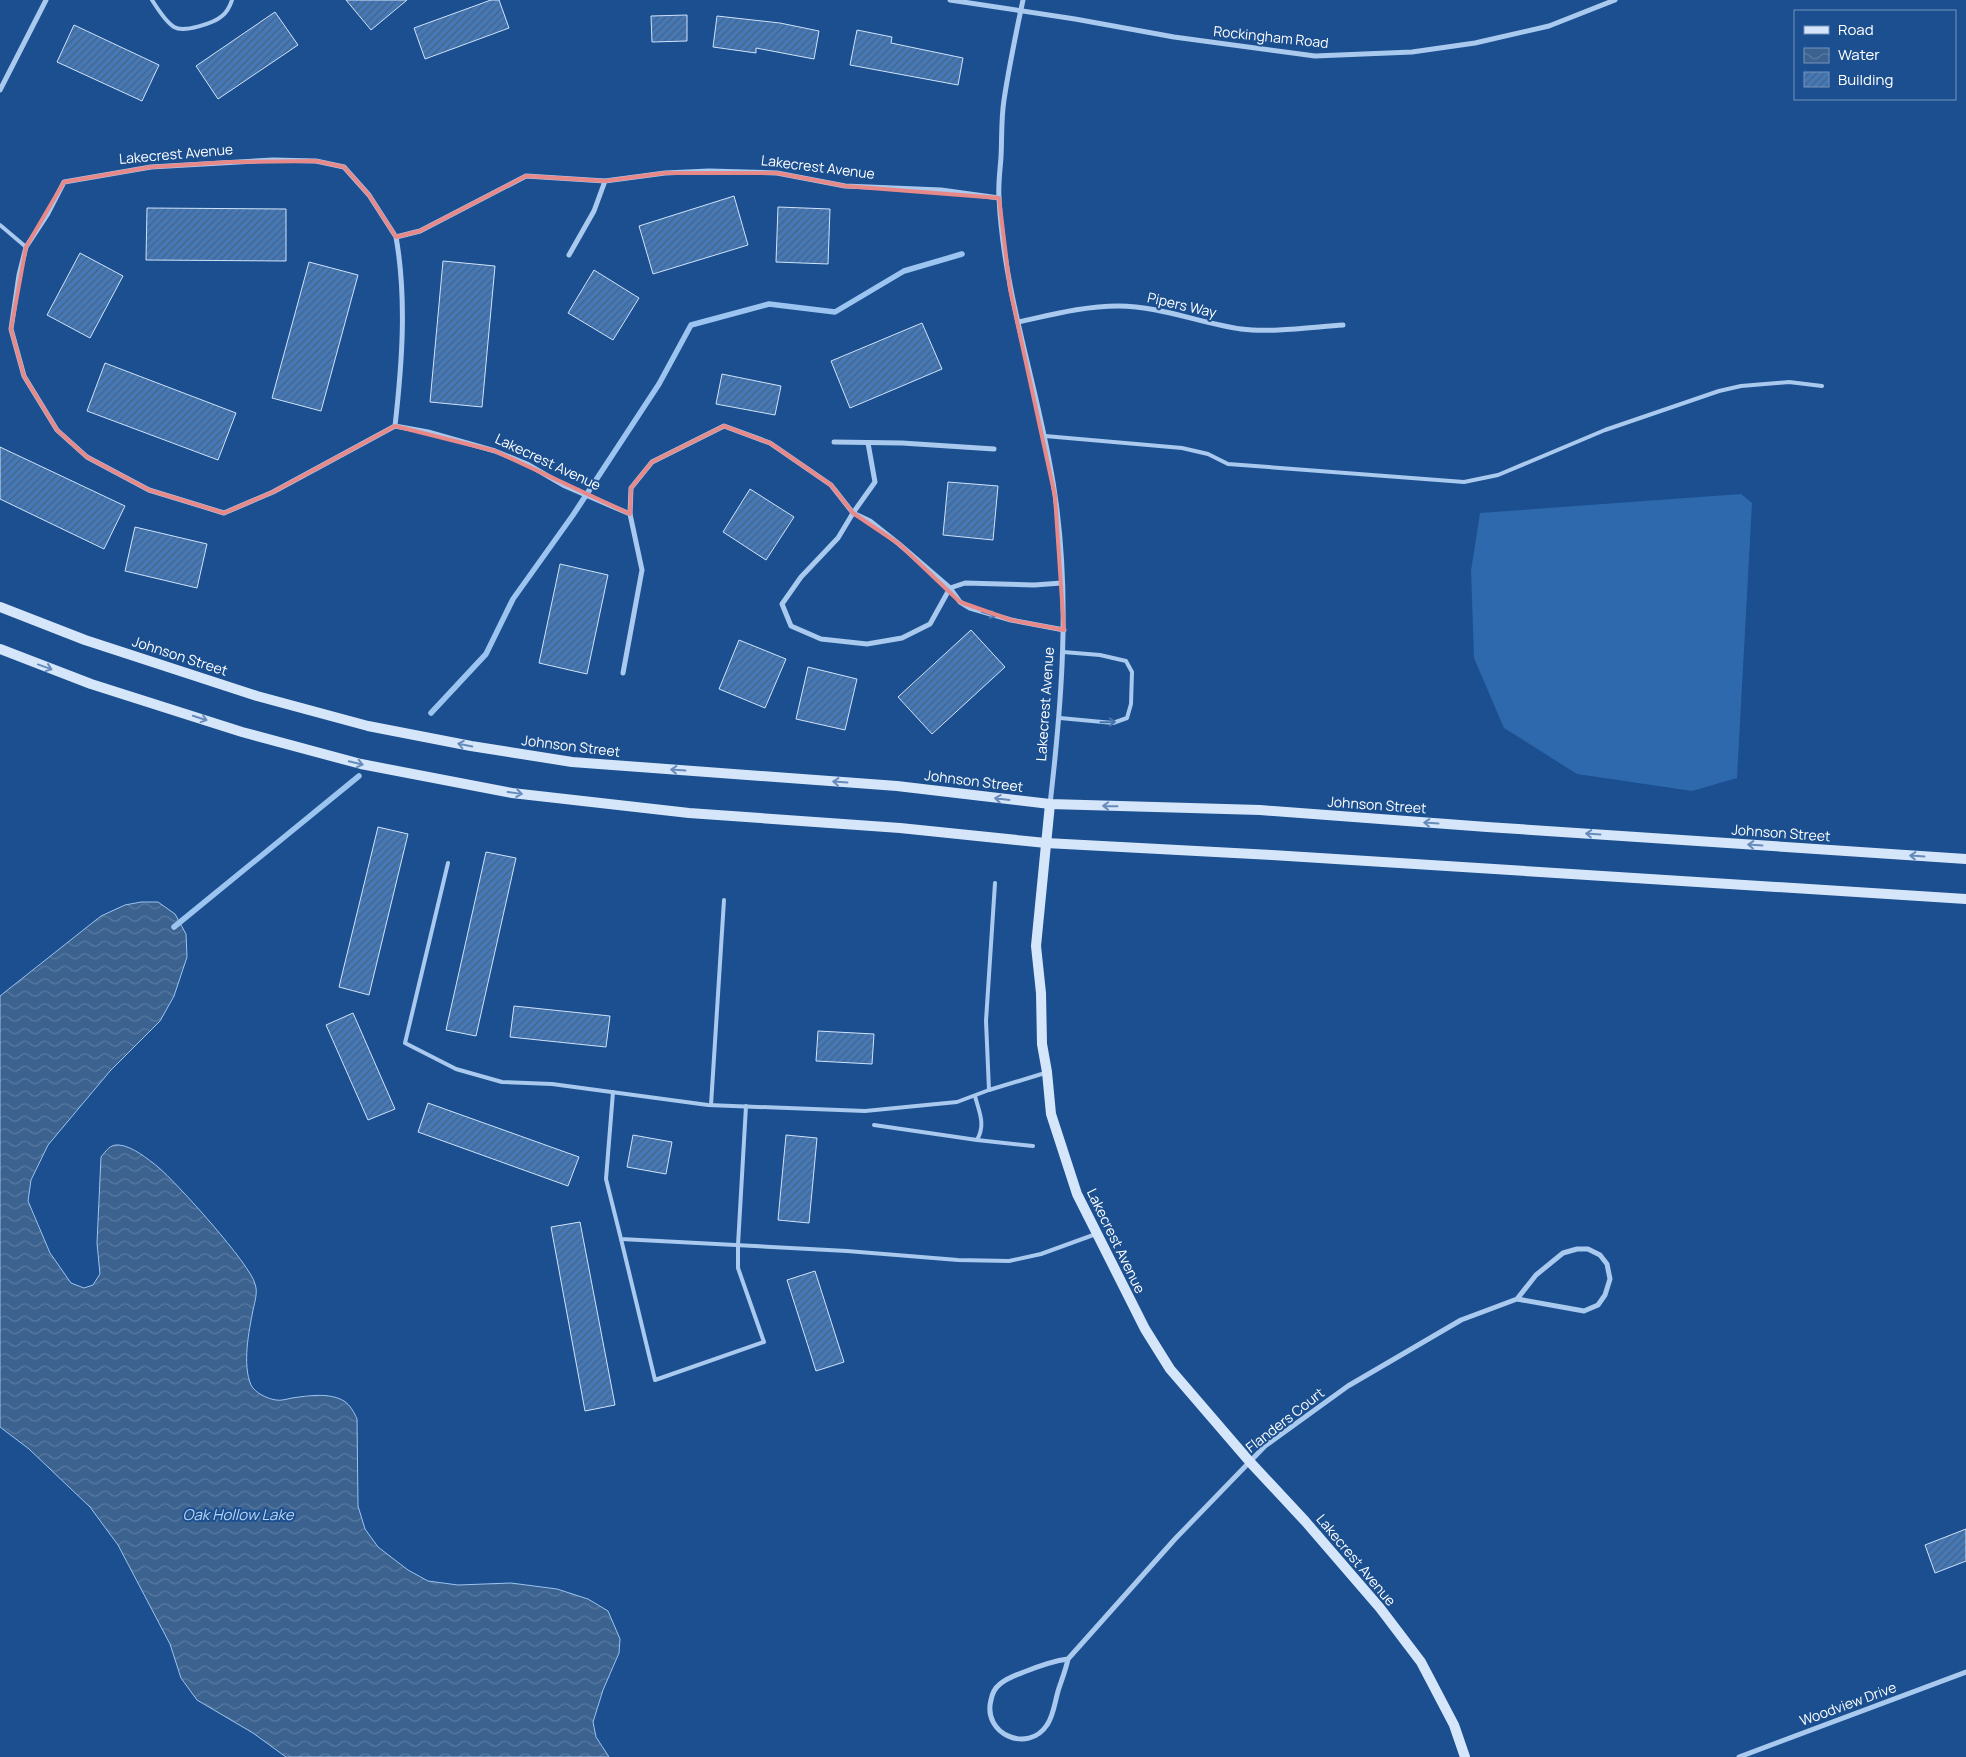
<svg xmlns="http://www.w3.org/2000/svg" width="1966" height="1757" viewBox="0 0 1966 1757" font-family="Manrope,sans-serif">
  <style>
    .grass { fill: #2e69ad }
    .water { fill: url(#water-waves); stroke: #9cc4f0 }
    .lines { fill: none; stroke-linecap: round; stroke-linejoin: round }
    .stream { stroke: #9cc4f0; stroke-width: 5.5 }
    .building { fill: url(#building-hatch); stroke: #cfe3fa }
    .lane { stroke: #a9c9ee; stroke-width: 4 }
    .street { stroke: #a9c9ee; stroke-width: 5 }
    .secondary { stroke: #d6e6fa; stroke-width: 10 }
    .oneway { stroke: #4674ac }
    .oneway2 { stroke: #668bba }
    .marked { fill: none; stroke: #e88989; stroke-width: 4; stroke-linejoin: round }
    .labels { text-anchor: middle; stroke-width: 4; stroke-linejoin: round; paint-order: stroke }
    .street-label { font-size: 14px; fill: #fff; stroke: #1b4f8f }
    .water-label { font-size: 15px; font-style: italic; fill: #b5d3f5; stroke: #1b4f8f }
  </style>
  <defs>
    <pattern id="water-waves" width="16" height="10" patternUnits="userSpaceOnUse" patternTransform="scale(1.25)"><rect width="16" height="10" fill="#3c6290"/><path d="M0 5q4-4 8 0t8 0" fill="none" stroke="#597aa1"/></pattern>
    <pattern id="building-hatch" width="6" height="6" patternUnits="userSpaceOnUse" patternTransform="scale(1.25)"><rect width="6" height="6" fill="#4478b7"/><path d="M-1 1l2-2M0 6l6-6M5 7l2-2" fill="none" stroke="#486282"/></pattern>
  </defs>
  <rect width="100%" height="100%" fill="#1b4f8f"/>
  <polygon class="grass" points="1741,494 1752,503 1737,778 1692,791 1577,774 1504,728 1474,658 1471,571 1480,513"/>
  <path class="water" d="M141 902H158L175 914 186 934 187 957 174 996 160 1021 110 1071 48 1145 31 1180 28 1201 50 1253 71 1283 84 1288 93 1285 100 1274 97 1243 101 1157C106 1151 110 1144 119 1145 132 1146 148 1159 158 1167 176 1182 251 1265 255 1284 258 1292 255 1301 253 1310 249 1331 242 1364 251 1385 255 1393 268 1399 276 1400 281 1401 287 1399 292 1398 307 1396 329 1392 344 1401 350 1405 354 1412 357 1419L358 1506 365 1529 378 1547 408 1570 428 1581 458 1585 511 1583 557 1589 588 1599 608 1611 620 1639 619 1653 603 1690 593 1722 596 1737 609 1757H286L253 1733 197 1700 181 1678 170 1644 118 1545 90 1507 29 1449 0 1427V996L101 916 125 905Z"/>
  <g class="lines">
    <g class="stream">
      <polyline points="431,713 486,654 513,599 573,515 659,384 691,325 769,304 835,312 904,271 962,254"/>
      <polyline points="174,927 359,776"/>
    </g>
  </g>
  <g class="building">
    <polygon points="346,0 407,0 371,30"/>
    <polygon points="491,0 499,0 509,28 425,59 414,28"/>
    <polygon points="275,12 298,45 218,99 196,66"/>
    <polygon points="687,15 687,41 652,42 651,16"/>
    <polygon points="717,16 780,23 819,31 814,59 756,48 756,53 713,47"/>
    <polygon points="74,25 159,65 142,101 57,62"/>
    <polygon points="857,30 892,37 891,43 963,58 958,85 850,65"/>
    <polygon points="734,196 748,245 653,274 639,226"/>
    <polygon points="778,207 830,209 828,264 776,262"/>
    <polygon points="147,208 286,209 286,261 146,260"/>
    <polygon points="80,253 123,276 90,338 47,315"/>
    <polygon points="443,261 495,266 482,407 430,402"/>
    <polygon points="309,262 358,275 321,411 272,398"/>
    <polygon points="594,270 639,298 613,340 568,313"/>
    <polygon points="922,323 942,369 850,408 831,361"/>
    <polygon points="105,363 236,413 218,460 87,411"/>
    <polygon points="722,374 781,386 775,415 716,404"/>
    <polygon points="0,447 125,506 104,549 0,499"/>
    <polygon points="948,482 998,486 993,540 943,535"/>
    <polygon points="750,489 794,517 766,560 723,532"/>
    <polygon points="135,527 207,544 197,588 125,571"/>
    <polygon points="560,564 608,575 587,674 539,663"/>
    <polygon points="971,630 1005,667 932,734 898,697"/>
    <polygon points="739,640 786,659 765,708 719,689"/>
    <polygon points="808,667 857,679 845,730 796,719"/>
    <polygon points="378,827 408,834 369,995 339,987"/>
    <polygon points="486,852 516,858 476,1036 446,1030"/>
    <polygon points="514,1006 610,1016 606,1047 510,1037"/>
    <polygon points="353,1013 395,1109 368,1120 326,1025"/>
    <polygon points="818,1031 874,1034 872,1064 816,1061"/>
    <polygon points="428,1103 579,1157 568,1186 418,1132"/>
    <polygon points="633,1135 672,1142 666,1174 627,1167"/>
    <polygon points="786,1135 817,1138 809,1223 778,1220"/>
    <polygon points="580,1222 615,1405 585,1411 551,1227"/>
    <polygon points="815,1271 844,1362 816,1371 787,1280"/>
    <polygon points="1966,1529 1966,1561 1935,1573 1925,1545"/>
  </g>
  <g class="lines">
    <g class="lane">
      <path d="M152 0C157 8 166 22 174 27 184 33 214 23 222 16 227 12 230 6 232 0"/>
      <polyline points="0,225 26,247"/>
      <polyline points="1045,436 1182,448 1208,454 1228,464 1464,482 1498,475 1605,430 1719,391 1741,386 1789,382 1822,386"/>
      <polyline points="1060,718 1113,723 1127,718 1131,704 1132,672 1126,661 1100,655 1063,652"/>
      <polyline points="448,863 405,1043 456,1069 502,1082 552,1084 708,1105 865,1111 957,1102 989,1090 1045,1073"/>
      <polyline points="989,1090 986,1021 995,883"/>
      <polyline points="613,1092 606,1179 621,1239 847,1251 958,1260 1009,1261 1041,1254 1096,1234"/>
      <polyline points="711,1105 724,900"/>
      <path d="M874 1125 977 1140C986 1124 979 1112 975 1096"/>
      <polyline points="977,1140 1033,1146"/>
      <polyline points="621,1239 655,1380 764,1342 738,1268 738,1245 746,1106"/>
    </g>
    <g class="street">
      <polyline points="950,0 1075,19 1174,37 1315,56 1412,52 1475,43 1549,26 1615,0"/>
      <path d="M1023 0C1016 33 1009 67 1004 100 1001 119 1002 139 1001 157 1000 171 998 185 999 198 1004 300 1041 395 1055 495 1070 598 1062 701 1050 804"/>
      <polyline points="0,90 46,0"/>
      <path d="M396 237C407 299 402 364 395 426L273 492 224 513 149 490 87 457 57 430 24 376 11 329 19 275 26 247 47 215 64 182 151 167 273 160 316 161 344 167 369 195 396 237 420 231 526 176 605 181"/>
      <polyline points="569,255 594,211 605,181 665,173 709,171 777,173 845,186 941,190 999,198"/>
      <path d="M1018 322C1051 315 1084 306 1118 306 1160 306 1200 323 1241 329 1271 333 1313 327 1343 325"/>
      <polyline points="395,426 428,432 495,451 527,464 565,486 630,514 642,570 623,673"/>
      <polyline points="834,442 902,443 994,449"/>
      <polyline points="868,443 875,482 853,513 870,521 899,544 950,588 960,602 970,608 1011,620 1064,630"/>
      <polyline points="630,514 631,488 652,462 724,426 770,443 831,485 853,513 838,538 801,577 782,604 791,626 821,639 867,644 902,638 930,624 950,588 965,583 1034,585 1062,583"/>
      <path d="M1068 1659C1066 1669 1062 1679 1059 1688 1055 1700 1054 1715 1047 1725 1028 1754 982 1734 991 1700 992 1694 995 1688 1000 1684 1007 1678 1016 1675 1024 1672 1039 1666 1052 1661 1068 1659L1175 1539 1265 1446 1348 1386 1461 1320 1517 1299 1584 1311 1598 1305 1605 1295 1610 1279 1607 1264 1600 1255 1588 1249H1577L1563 1253 1536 1275 1517 1299"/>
      <polyline points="1739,1757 1966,1672"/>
    </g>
    <g class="secondary">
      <polyline points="0,607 85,640 257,696 368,726 471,746 572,762 897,786 1050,804 1260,810 1487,827 1966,859"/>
      <polyline points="0,649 91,684 242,732 361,764 512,793 689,813 900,828 1046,843 1272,855 1966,899"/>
      <polyline points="1050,804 1036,946 1041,993 1042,1044 1047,1072 1051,1114 1077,1194 1145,1329 1170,1369 1250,1462 1305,1521 1380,1608 1421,1662 1454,1725 1465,1757"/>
    </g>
  </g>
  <defs><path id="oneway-shaft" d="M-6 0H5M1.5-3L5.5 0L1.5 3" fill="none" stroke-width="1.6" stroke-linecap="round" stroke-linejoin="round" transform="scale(1.25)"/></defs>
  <g class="oneway">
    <use href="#oneway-shaft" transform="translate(989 614) rotate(17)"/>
    <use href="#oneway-shaft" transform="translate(1108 722) rotate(-1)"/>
  </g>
  <g class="oneway2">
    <use href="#oneway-shaft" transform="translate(45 667) rotate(20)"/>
    <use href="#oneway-shaft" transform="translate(200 718) rotate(18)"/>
    <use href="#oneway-shaft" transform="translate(465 745) rotate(-169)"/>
    <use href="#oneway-shaft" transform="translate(356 763) rotate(14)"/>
    <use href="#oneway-shaft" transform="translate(678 770) rotate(-176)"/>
    <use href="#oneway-shaft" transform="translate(840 782) rotate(-176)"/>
    <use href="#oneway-shaft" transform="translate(515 793) rotate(8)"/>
    <use href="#oneway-shaft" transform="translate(1002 799) rotate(-173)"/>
    <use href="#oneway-shaft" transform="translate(1110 806) rotate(-179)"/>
    <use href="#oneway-shaft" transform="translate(1431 823) rotate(-176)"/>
    <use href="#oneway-shaft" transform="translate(1593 834) rotate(-176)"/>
    <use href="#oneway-shaft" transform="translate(1755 845) rotate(-176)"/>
    <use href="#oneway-shaft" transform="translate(1917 856) rotate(-176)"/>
  </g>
  <path class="marked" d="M316 161 344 167 369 195 396 237 420 231 526 176 605 181 665 173H777L845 186 999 198 1010 289 1055 496 1064 630 1011 620 960 602 899 544 853 513 831 485 770 443 724 426 652 462 631 488 630 514 495 451 395 426 273 492 224 513 149 490 87 457 57 430 24 376 11 329 26 247 64 182 151 167 230 162Z"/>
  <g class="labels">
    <g class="street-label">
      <text transform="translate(1271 37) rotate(6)" y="5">Rockingham Road</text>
      <text transform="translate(176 154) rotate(-5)" y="5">Lakecrest Avenue</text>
      <text transform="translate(818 167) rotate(7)" y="5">Lakecrest Avenue</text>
      <text transform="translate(1182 305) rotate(13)" y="5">Pipers Way</text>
      <text transform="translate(548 462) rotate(25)" y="5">Lakecrest Avenue</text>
      <text transform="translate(180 656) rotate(18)" y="5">Johnson Street</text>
      <text transform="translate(1045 704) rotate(-86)" y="5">Lakecrest Avenue</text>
      <text transform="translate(571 746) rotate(7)" y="5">Johnson Street</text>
      <text transform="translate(974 781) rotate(7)" y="5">Johnson Street</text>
      <text transform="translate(1377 805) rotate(4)" y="5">Johnson Street</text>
      <text transform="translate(1781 833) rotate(4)" y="5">Johnson Street</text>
      <text transform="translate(1116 1241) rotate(64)" y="5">Lakecrest Avenue</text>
      <text transform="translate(1285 1420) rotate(-38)" y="5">Flanders Court</text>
      <text transform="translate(1356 1560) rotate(50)" y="5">Lakecrest Avenue</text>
      <text transform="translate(1848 1704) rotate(-20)" y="5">Woodview Drive</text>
    </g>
    <g class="water-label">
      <text x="238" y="1520">Oak Hollow Lake</text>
    </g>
  </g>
  <rect x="1794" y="10" width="162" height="90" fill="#1b4f8f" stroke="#7695bc"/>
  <rect x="1804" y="26" width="25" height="8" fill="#d6e6fa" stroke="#7695bc"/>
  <text x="1838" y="35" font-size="15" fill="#ffffff">Road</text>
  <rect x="1804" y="48" width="25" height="15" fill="url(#water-waves)" stroke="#7695bc"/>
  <text x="1838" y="60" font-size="15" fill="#ffffff">Water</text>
  <rect x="1804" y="72" width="25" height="15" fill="url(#building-hatch)" stroke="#7695bc"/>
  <text x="1838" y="85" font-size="15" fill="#ffffff">Building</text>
</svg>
